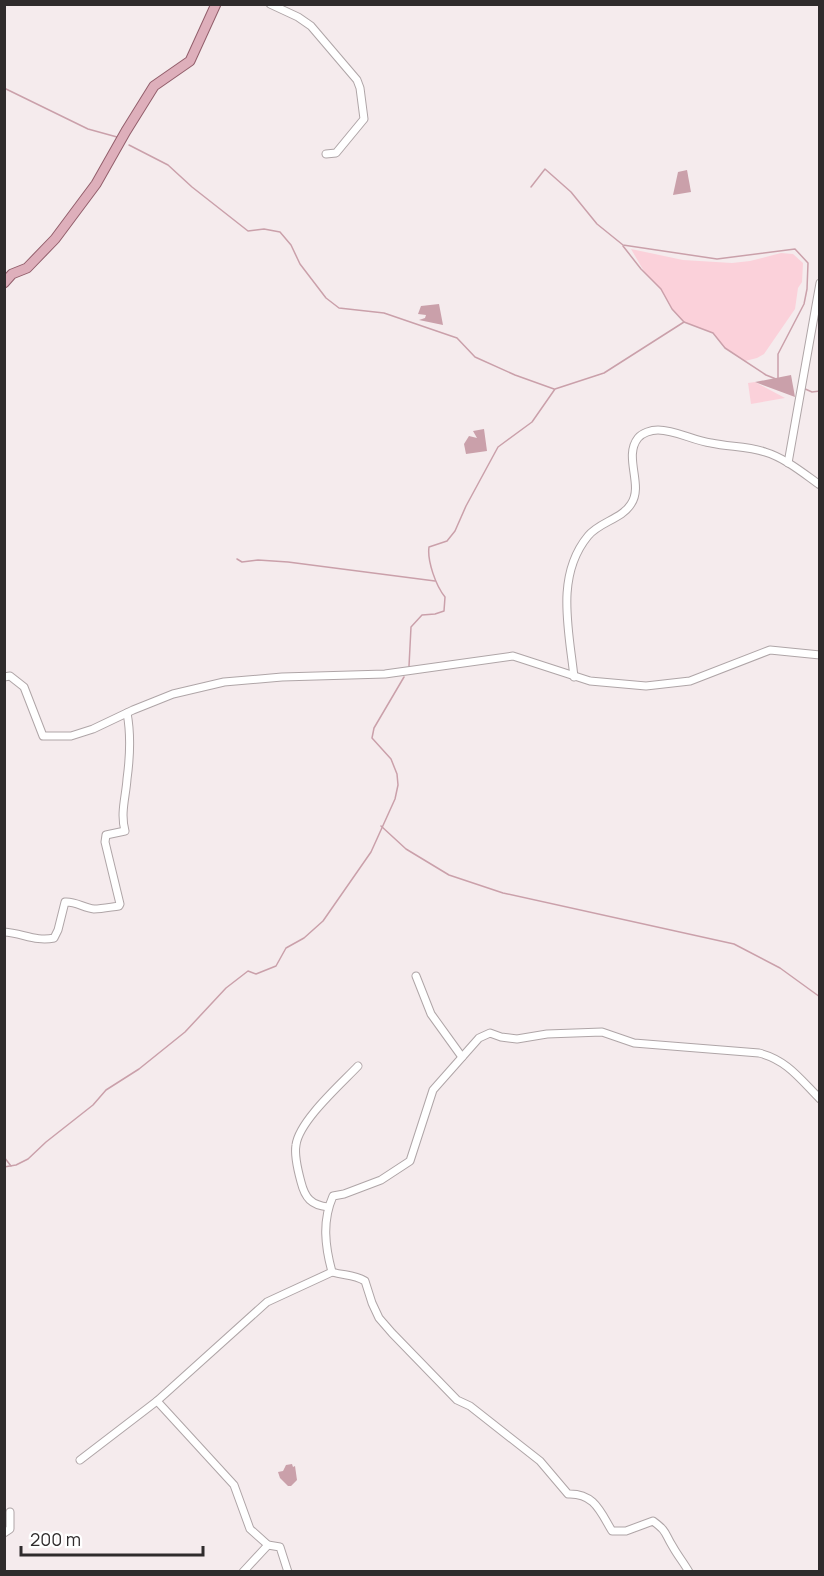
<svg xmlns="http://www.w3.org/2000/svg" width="824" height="1576" viewBox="0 0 824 1576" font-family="Manrope,sans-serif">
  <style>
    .green { fill: #fbd1da }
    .water { fill: #caa0aa }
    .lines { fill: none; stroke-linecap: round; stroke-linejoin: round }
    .stream { stroke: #caa0aa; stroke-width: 1.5 }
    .minor-casing { stroke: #afa5a7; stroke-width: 9 }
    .major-casing { stroke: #925e6b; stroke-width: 11 }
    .minor { stroke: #fff; stroke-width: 7 }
    .major { stroke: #deafbb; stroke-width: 9 }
  </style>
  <rect width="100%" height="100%" fill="#f5ebed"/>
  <g class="green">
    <polygon points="631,249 683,260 732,263 750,261 781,253 793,254 803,263 802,282 798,288 795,309 764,354 757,358 745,361 725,348 713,333 684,322 672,309 660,289 645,273"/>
    <polygon points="755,382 785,398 751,404 748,383"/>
  </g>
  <g class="water">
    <polygon points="687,170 691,192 673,195 678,172"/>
    <polygon points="439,304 443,325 419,320 425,318 426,315 418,314 421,306"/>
    <polygon points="791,375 795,397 755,382"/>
    <polygon points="484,429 487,451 466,454 464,444 469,436 477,438 473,431"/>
    <polygon points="292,1464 293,1467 295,1466 297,1480 291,1486 288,1486 280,1478 278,1472 283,1471 286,1465"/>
  </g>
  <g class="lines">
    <g class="stream">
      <polyline points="4,88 88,129 117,137"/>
      <polyline points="129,145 168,165 192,187 248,231 264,229 280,232 291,245 300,264 326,298 339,308 384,313 457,338 475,357 515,375 554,389"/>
      <polyline points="531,187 545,169 571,192 597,224 623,245 717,259 795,249 808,263 807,289 804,304 778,354 778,378"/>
      <polyline points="623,246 641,269 661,289 672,309 684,322"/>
      <polyline points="803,388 812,392 820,391"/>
      <polyline points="237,559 242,562 258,560 288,562 435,581"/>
      <path d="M409 666 411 627 422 615 435 614 444 611 445 597C436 586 427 561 429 547L447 541 455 531 466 506 498 447 532 422 555 389 604 373 684 322 713 333 725 348 766 375 776 379"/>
      <polyline points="381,826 406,849 449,875 503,893 734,944 780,968 820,997"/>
      <polyline points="4,1157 11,1166"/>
      <polyline points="4,1167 16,1165 28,1159 46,1142 93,1105 106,1090 139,1069 185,1032 226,988 248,971 256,974 276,966 286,948 304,938 323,921 371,852 395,799 398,785 397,774 391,759 372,738 374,728 404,677"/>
    </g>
    <g class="minor-casing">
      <g id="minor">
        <polyline points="270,4 298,17 311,26 357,80 360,88 364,119 336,153 326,154"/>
        <polyline points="788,463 820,283"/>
        <polyline points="4,677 10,676 24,687 43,736 71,736 93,729 133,710 173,694 224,682 282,677 385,674 513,656 590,681 646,686 690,681 770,650 820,655"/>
        <path d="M574 677C569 630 555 576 588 536 599 522 622 519 631 504 644 485 623 457 638 438 642 433 651 430 658 430 676 430 694 441 711 443 729 447 748 446 765 452 785 458 803 473 820 485"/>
        <path d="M4 932C22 933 36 942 54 938L58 930 65 902C75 901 84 908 94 909 102 909 111 907 119 906L120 904 105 842 106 835 125 831C120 813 126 796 127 779 130 757 131 734 127 713"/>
        <polyline points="416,976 431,1014 462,1057"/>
        <path d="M328 1207C311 1205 305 1198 301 1182 298 1171 294 1156 296 1145 299 1121 341 1084 358 1066"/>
        <polyline points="157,1401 234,1485 250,1529 268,1545 280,1547 288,1572"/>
        <polyline points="80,1460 157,1401 267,1302 332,1272"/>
        <polyline points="4,1533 10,1529 10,1512"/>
        <polyline points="243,1572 268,1545"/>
        <path d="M689 1572C684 1563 678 1556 673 1547 664 1533 668 1532 653 1521L626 1531H612C600 1511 594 1493 568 1494L540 1461 470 1406 457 1400 392 1333 379 1318 372 1303 365 1281C353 1274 345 1276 332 1272 325 1246 322 1221 333 1196L344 1194 381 1180 410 1161 433 1090 479 1038 490 1033 501 1037 517 1039 547 1034 602 1032 634 1043 759 1053C787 1060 800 1079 820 1099"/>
      </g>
    </g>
    <g class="major-casing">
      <polyline id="major" points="4,283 12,274 27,268 55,239 96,184 126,131 154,86 190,61 216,4"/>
    </g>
    <use href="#minor" class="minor"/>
    <use href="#major" class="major"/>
  </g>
  <rect width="824" height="1576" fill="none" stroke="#2f2b2c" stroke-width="12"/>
  <path d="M21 1546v9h182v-9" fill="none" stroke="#2f2b2c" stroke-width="3"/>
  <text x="30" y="1546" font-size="18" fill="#2f2b2c" stroke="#ffffff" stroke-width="4.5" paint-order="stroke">200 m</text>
</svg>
